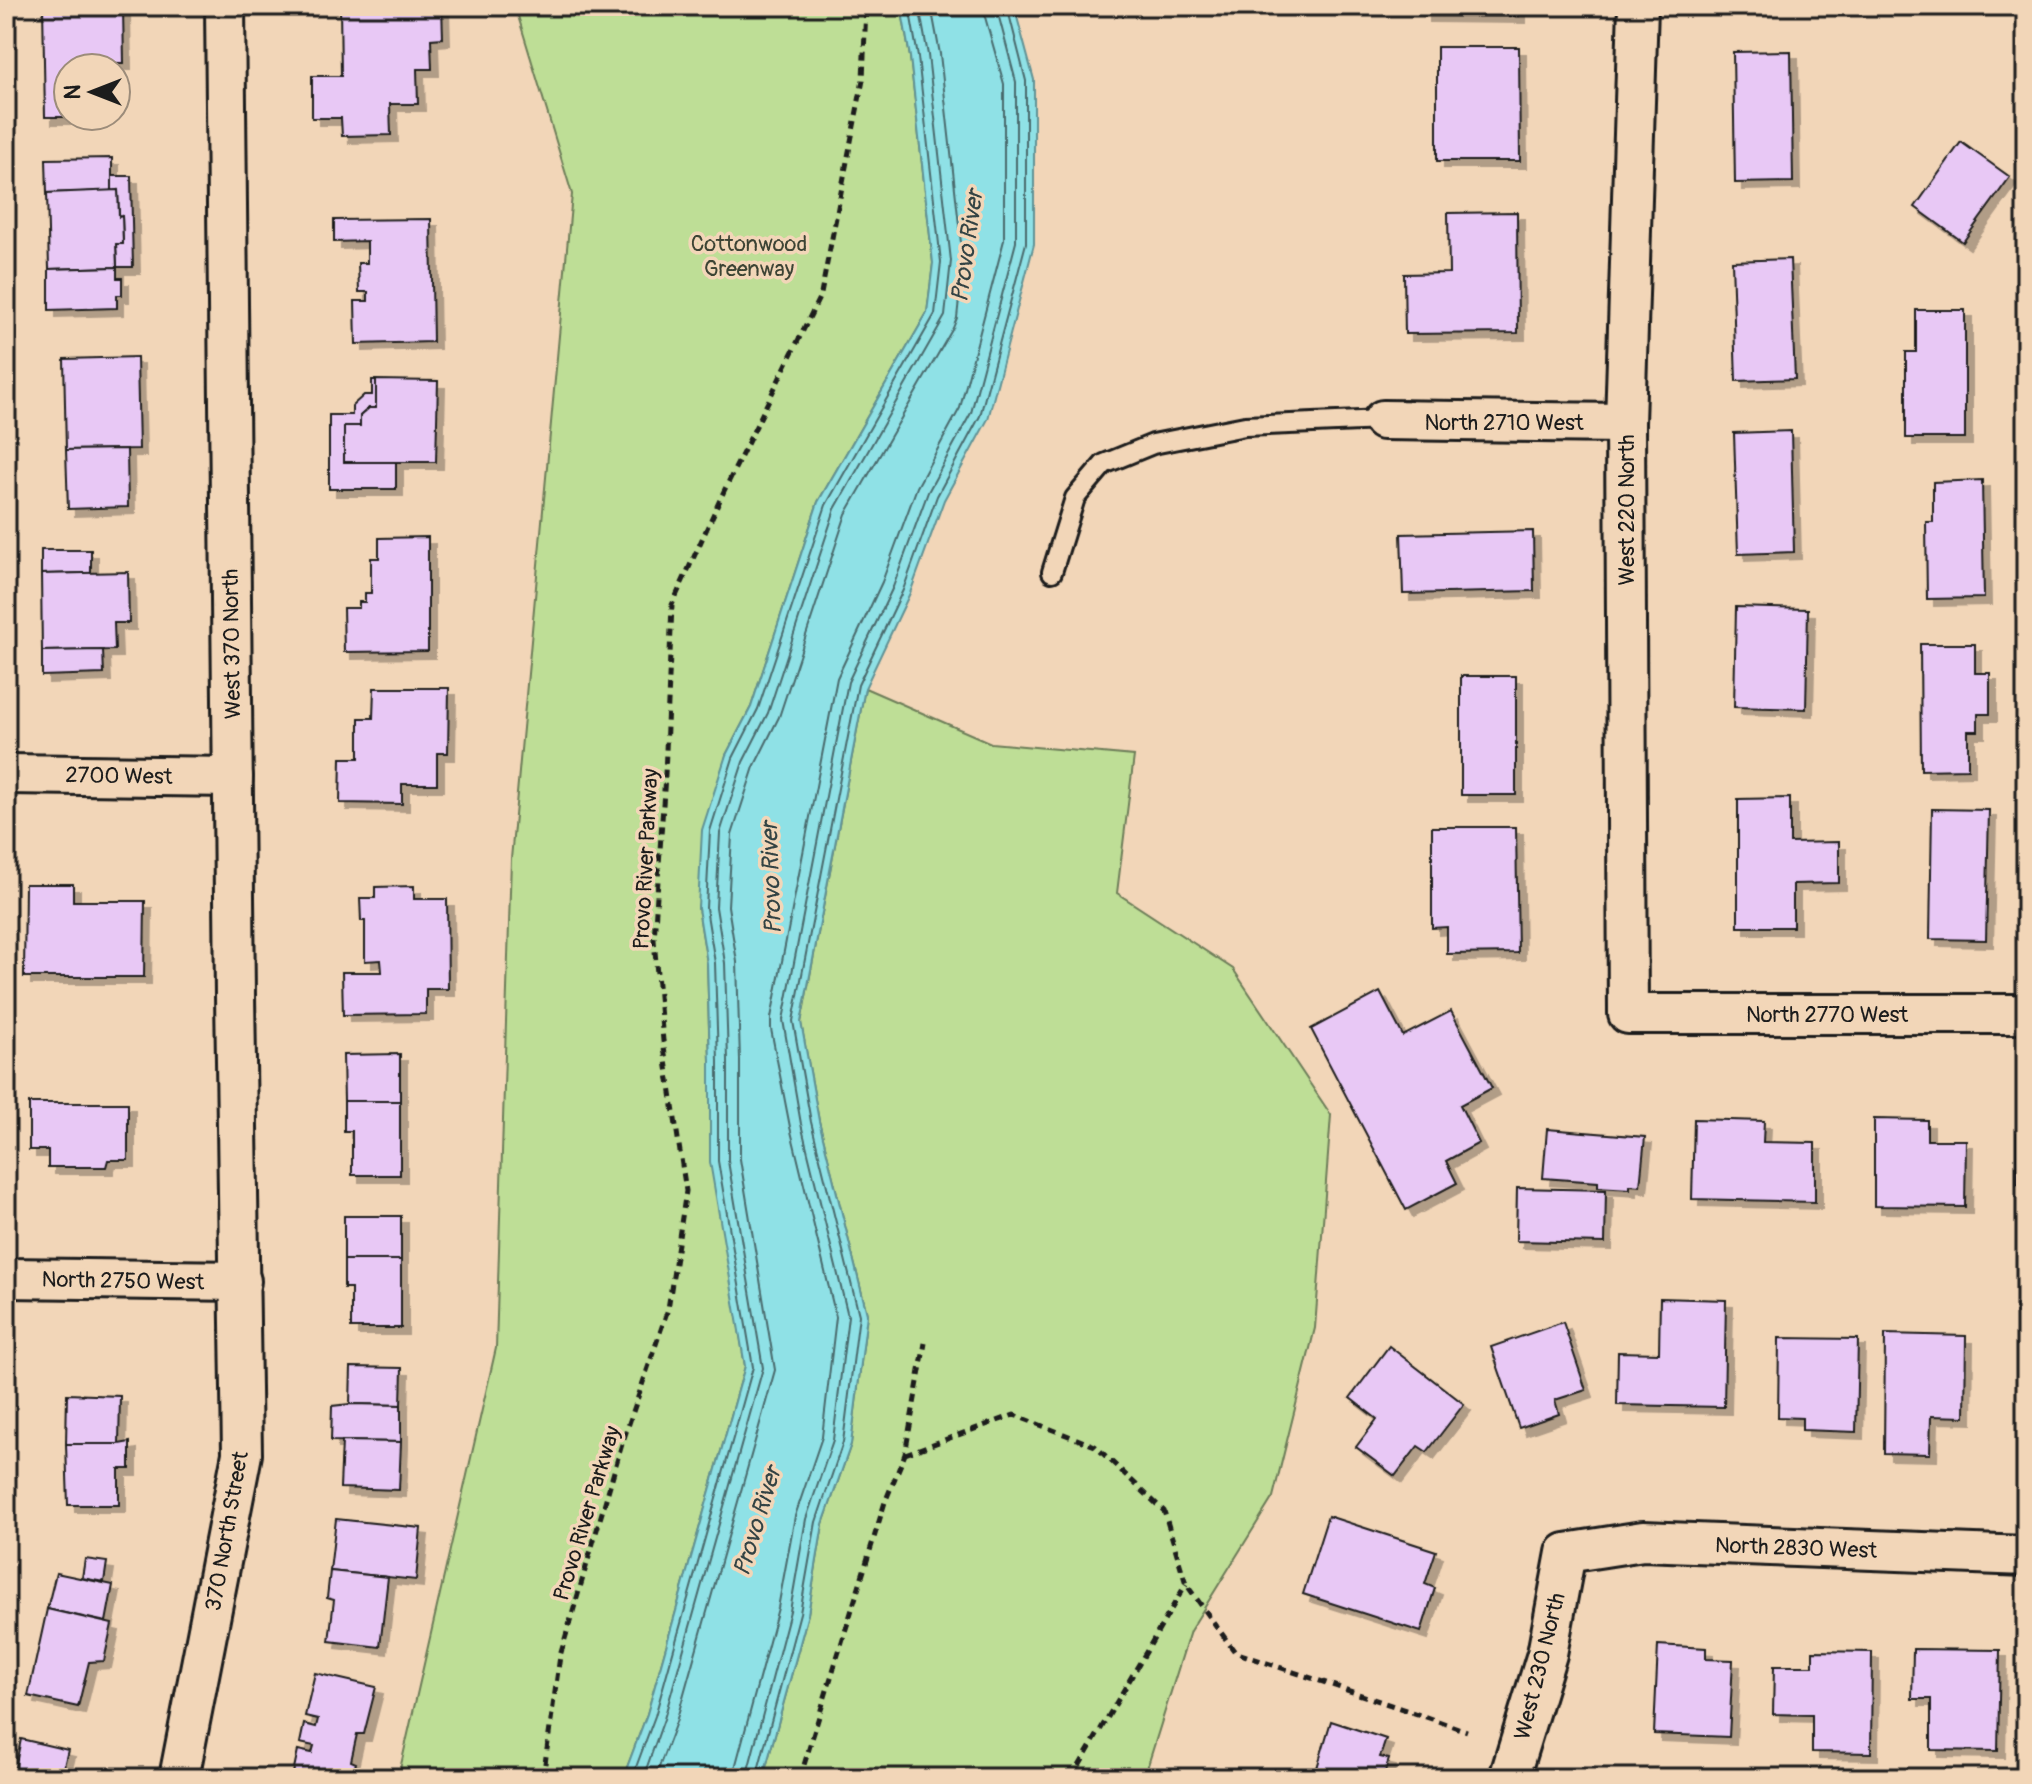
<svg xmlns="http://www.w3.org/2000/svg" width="2032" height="1784" viewBox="0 0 2032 1784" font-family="Pangolin,sans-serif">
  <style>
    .green { fill: #bede96; stroke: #6d7d59; stroke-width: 2 }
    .water { fill: #8fe1e6; stroke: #619295; stroke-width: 2 }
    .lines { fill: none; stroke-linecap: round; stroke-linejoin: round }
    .shore { stroke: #4a6b6d; stroke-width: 2 }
    .building { fill: #e8c8f5; stroke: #1c1c1c; stroke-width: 2; filter: url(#shadow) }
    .service-casing { stroke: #1c1c1c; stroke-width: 24 }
    .minor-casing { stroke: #1c1c1c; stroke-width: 44 }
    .path { stroke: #1c1c1c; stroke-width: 5; stroke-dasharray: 8 6; stroke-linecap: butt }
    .service { stroke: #f2d6b8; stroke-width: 18 }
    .minor { stroke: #f2d6b8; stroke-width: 38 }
    .labels { text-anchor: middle; stroke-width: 7; stroke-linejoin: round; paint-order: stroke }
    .park-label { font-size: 22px; fill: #3c4334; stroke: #f2d6b8 }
    .street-label { font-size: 22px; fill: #1c1c1c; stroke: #f2d6b8 }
    .water-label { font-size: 24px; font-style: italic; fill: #334344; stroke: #f2d6b8 }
  </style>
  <defs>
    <filter id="shadow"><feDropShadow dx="7" dy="7" stdDeviation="0" flood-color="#0004"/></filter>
  </defs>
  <rect width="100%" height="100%" fill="#f2d6b8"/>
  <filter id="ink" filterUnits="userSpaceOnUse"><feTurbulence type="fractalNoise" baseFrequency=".0125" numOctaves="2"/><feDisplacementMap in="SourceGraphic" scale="16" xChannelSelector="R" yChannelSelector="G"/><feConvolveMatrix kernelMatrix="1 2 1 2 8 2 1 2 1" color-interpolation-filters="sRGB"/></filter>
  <g filter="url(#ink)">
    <g class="green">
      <polygon points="515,6 901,6 910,57 933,263 927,313 818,502 751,707 726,755 698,908 707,963 710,1061 729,1266 745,1366 647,1714 623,1778 398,1778 496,1348 511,859 572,194"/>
      <polygon points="865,688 991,743 1134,756 1117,893 1233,969 1331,1115 1315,1328 1273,1497 1190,1631 1144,1778 763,1778 808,1614 823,1524 851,1444 867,1314 819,1121 801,1023"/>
    </g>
    <polygon class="water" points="901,6 1014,6 1034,80 1034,244 988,419 944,500 910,593 865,688 801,1022 819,1121 867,1314 851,1444 823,1524 808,1614 763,1778 623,1778 647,1714 745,1366 710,1162 710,1061 707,963 698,908 702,830 726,755 751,707 818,502 927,313 933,263 910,57"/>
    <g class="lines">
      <g class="shore">
        <polyline points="632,1778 655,1716 753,1367 718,1161 718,1061 715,963 706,908 710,831 733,758 758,709 826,505 935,314 941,262 918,57 909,6"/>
        <polyline points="643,1778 664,1719 763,1368 728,1161 728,1060 725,963 716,907 720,833 743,762 768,713 835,509 945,316 951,261 928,55 919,6"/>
        <polyline points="655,1778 676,1722 775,1370 740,1159 740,1060 737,962 728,906 732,835 754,767 779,717 846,514 953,328 957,318 963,261 940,54 931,6"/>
        <polyline points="734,1778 735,1768 778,1608 795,1516 822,1437 836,1317 790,1127 771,1029 771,1018 837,678 882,582 917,487 960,408 1004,240 1004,84 985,17 984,6"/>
        <polyline points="746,1778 790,1611 806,1519 833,1440 848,1316 801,1124 783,1020 848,682 893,587 928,492 971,413 1016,242 1016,82 996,6"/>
        <polyline points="756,1778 800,1613 816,1522 843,1442 859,1315 811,1122 793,1021 858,685 903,590 937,496 980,416 1026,243 1026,81 1007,6"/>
      </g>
    </g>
    <g class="building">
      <polygon points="43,6 123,7 124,63 114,63 114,68 68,68 68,116 102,117 45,117"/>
      <polygon points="340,6 442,6 443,38 431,39 432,69 417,69 418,104 390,104 391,135 342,136 341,118 312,118 312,76 341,76"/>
      <polygon points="1423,6 1519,6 1519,16 1423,15"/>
      <polygon points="1437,47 1519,47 1520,161 1437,161"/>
      <polygon points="1791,51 1793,182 1735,183 1733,52"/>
      <polygon points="1961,142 2010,177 1963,242 1915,207"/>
      <polygon points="112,158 112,191 47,193 46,159"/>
      <polygon points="112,176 131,176 133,267 117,267 116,244 123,244 122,216 119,217 118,190 112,191"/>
      <polygon points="118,190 119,217 122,216 123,244 116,244 117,267 49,269 47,193"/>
      <polygon points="1517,212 1518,333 1405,334 1404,274 1449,273 1448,213"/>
      <polygon points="431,219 433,342 356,344 355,301 368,301 368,292 359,292 358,263 367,263 367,241 334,242 334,220"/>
      <polygon points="1790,259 1795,379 1736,381 1732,261"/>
      <polygon points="117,267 117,278 122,278 122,295 117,295 117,308 49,310 49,269"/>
      <polygon points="1916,310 1965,310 1965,438 1906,438 1906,352 1916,352"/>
      <polygon points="137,357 139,449 66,450 64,359"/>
      <polygon points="372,380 376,380 376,408 369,408 360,416 360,426 344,426 344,462 396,462 396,489 329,489 329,415 352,415 352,406 364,395 372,395"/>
      <polygon points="376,380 438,381 436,462 344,462 344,426 360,426 360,416 369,408 376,408"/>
      <polygon points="1791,431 1794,552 1738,554 1734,433"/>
      <polygon points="127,449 128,507 68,509 66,450"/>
      <polygon points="1982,480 1984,598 1927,599 1926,522 1933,522 1933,482"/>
      <polygon points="1533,531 1534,591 1403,594 1401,534"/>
      <polygon points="428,537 428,651 344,652 343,608 359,608 359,602 365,602 365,593 371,593 371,558 379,558 379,538"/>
      <polygon points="41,550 91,550 91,573 41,574"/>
      <polygon points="128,572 129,623 114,623 115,650 42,651 41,574"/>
      <polygon points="1736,607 1808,609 1806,709 1734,707"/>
      <polygon points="1920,644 1975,644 1975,673 1990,673 1990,714 1978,714 1978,731 1968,731 1968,769 1921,770"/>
      <polygon points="103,650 104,674 42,676 42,651"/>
      <rect x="1461" y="676" width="55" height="119"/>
      <polygon points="374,688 449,688 448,753 437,753 437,784 402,784 402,804 340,803 341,758 359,758 359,718 373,718"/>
      <polygon points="1790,798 1790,843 1839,842 1839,883 1793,884 1793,927 1738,927 1738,799"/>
      <polygon points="1932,809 1989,810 1986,940 1930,939"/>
      <polygon points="1432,827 1516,827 1518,953 1447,954 1447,927 1432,928"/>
      <polygon points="25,884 73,884 73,901 145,901 144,977 24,977"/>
      <polygon points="414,886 414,899 447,899 448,989 426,989 426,1014 343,1015 342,972 382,972 381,960 365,961 365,921 361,921 360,898 375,898 375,887"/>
      <polygon points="1380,992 1403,1036 1451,1011 1492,1088 1460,1105 1479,1143 1446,1161 1457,1183 1406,1210 1311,1029"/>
      <polygon points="400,1054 400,1101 344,1101 343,1055"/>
      <polygon points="344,1101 400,1101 400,1175 352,1175 352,1131 344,1131"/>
      <polygon points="29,1103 128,1103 128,1160 108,1160 106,1167 48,1167 48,1150 29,1150"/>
      <polygon points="1694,1119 1764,1121 1763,1142 1815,1143 1815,1202 1692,1199"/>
      <polygon points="1874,1119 1927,1120 1927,1140 1966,1140 1965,1207 1874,1206"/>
      <polygon points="1547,1129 1645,1137 1640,1186 1630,1185 1630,1189 1598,1187 1598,1182 1543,1178"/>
      <rect x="2017" y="1133" width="9" height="51"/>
      <polygon points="1517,1188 1606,1190 1605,1243 1516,1241"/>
      <rect x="344" y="1216" width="57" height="44"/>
      <polygon points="344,1260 401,1260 401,1328 351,1328 351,1288 344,1288"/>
      <polygon points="1660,1298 1726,1300 1724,1407 1617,1405 1618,1352 1659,1353"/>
      <polygon points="1563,1322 1586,1390 1555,1400 1559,1414 1519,1428 1491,1347"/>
      <polygon points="1885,1334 1966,1336 1965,1417 1931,1416 1930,1454 1884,1453"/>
      <polygon points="1779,1338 1858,1339 1856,1432 1802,1430 1802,1418 1778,1417"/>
      <polygon points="1389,1346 1464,1404 1427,1452 1418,1446 1395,1476 1356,1447 1377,1419 1350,1398"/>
      <polygon points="2025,1350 2026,1442 2024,1442"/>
      <polygon points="351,1367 402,1368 401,1405 350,1404"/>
      <polygon points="67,1394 120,1396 119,1444 66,1444"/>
      <polygon points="350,1404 401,1405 401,1442 331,1441 332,1406"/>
      <polygon points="342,1441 401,1442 399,1490 340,1488"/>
      <polygon points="130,1442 130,1469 119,1469 119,1505 68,1505 66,1444 119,1444"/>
      <polygon points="1328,1516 1436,1551 1425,1584 1435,1588 1421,1632 1303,1594"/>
      <polygon points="336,1519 421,1528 416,1580 330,1571"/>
      <polygon points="85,1559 107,1562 104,1582 82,1578"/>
      <polygon points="330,1571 388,1577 380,1647 329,1641 334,1600 327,1598"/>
      <polygon points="56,1573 113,1585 106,1622 47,1609"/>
      <polygon points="47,1609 112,1624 104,1661 89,1662 78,1707 28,1696"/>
      <polygon points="1658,1645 1706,1648 1706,1659 1733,1660 1729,1737 1654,1734"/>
      <polygon points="1913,1649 2000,1650 1998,1751 1931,1750 1931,1699 1912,1699"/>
      <polygon points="1813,1651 1872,1652 1871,1753 1812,1752 1812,1715 1773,1714 1774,1666 1813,1666"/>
      <polygon points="315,1673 376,1687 364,1734 357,1734 351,1761 356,1763 352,1778 292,1778 298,1750 312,1753 314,1746 300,1743 304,1724 316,1727 318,1719 305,1716"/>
      <polygon points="1331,1721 1386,1739 1380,1757 1389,1759 1384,1775 1393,1778 1314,1778"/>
      <polygon points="21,1739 68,1750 61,1778 13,1778"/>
    </g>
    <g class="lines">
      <g class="service-casing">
        <polyline id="service" points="1052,572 1075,498 1104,464 1153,444 1245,426 1383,420"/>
      </g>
      <g class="minor-casing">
        <g id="minor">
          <polyline points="1638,6 1625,423 1628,1014 2026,1014"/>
          <polyline points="1383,420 1625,423"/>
          <polyline points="6,774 233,777"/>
          <polyline points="6,1278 241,1281"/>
          <polyline points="179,1778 242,1454 235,996 225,6"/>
          <polyline points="1509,1778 1547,1654 1566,1553 1643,1541 2026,1556"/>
        </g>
      </g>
      <g class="path">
        <polyline points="905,1454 1014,1415 1095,1446 1164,1511 1186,1584 1235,1652 1467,1731"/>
        <polyline points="543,1778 560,1656 622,1444 668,1309 686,1191 663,1041 654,940 665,775 672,605 724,491 821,294 863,80 866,6"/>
        <polyline points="800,1778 885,1502 905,1454 925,1343"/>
        <polyline points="1072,1778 1186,1584"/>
      </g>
      <use href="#service" class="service"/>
      <use href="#minor" class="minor"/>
    </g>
  </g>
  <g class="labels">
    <g class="park-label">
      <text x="749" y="251">Cottonwood<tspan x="749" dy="25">Greenway</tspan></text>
    </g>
    <g class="street-label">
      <text x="1504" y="430">North 2710 West</text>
      <text transform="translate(1626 510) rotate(-90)" y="8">West 220 North</text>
      <text transform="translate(231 644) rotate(-91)" y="8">West 370 North</text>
      <text transform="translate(119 775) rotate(1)" y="8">2700 West</text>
      <text transform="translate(645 859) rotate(-87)" y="8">Provo River Parkway</text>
      <text x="1827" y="1022">North 2770 West</text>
      <text transform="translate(123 1280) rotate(1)" y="8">North 2750 West</text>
      <text transform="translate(586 1513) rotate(-73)" y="8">Provo River Parkway</text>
      <text transform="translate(226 1531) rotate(-80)" y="8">370 North Street</text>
      <text transform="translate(1796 1547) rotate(2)" y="8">North 2830 West</text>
      <text transform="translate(1539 1666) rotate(-76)" y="8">West 230 North</text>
    </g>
    <g class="water-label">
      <text transform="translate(967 246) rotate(-82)" y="8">Provo River</text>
      <text transform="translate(771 878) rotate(-92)" y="8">Provo River</text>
      <text transform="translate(757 1521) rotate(-73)" y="8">Provo River</text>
    </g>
  </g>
  <rect width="2032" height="1784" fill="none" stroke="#f2d6b8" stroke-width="32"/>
  <rect x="16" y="16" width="2000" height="1752" fill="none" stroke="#1c1c1c" stroke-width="3" filter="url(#ink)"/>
  <g transform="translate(92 92) rotate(270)"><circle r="38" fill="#f2d6b8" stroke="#9c8c7a" stroke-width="2"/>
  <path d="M0-6L14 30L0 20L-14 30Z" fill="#1c1c1c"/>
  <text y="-12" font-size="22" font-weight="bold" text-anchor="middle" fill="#1c1c1c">N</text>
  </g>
</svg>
